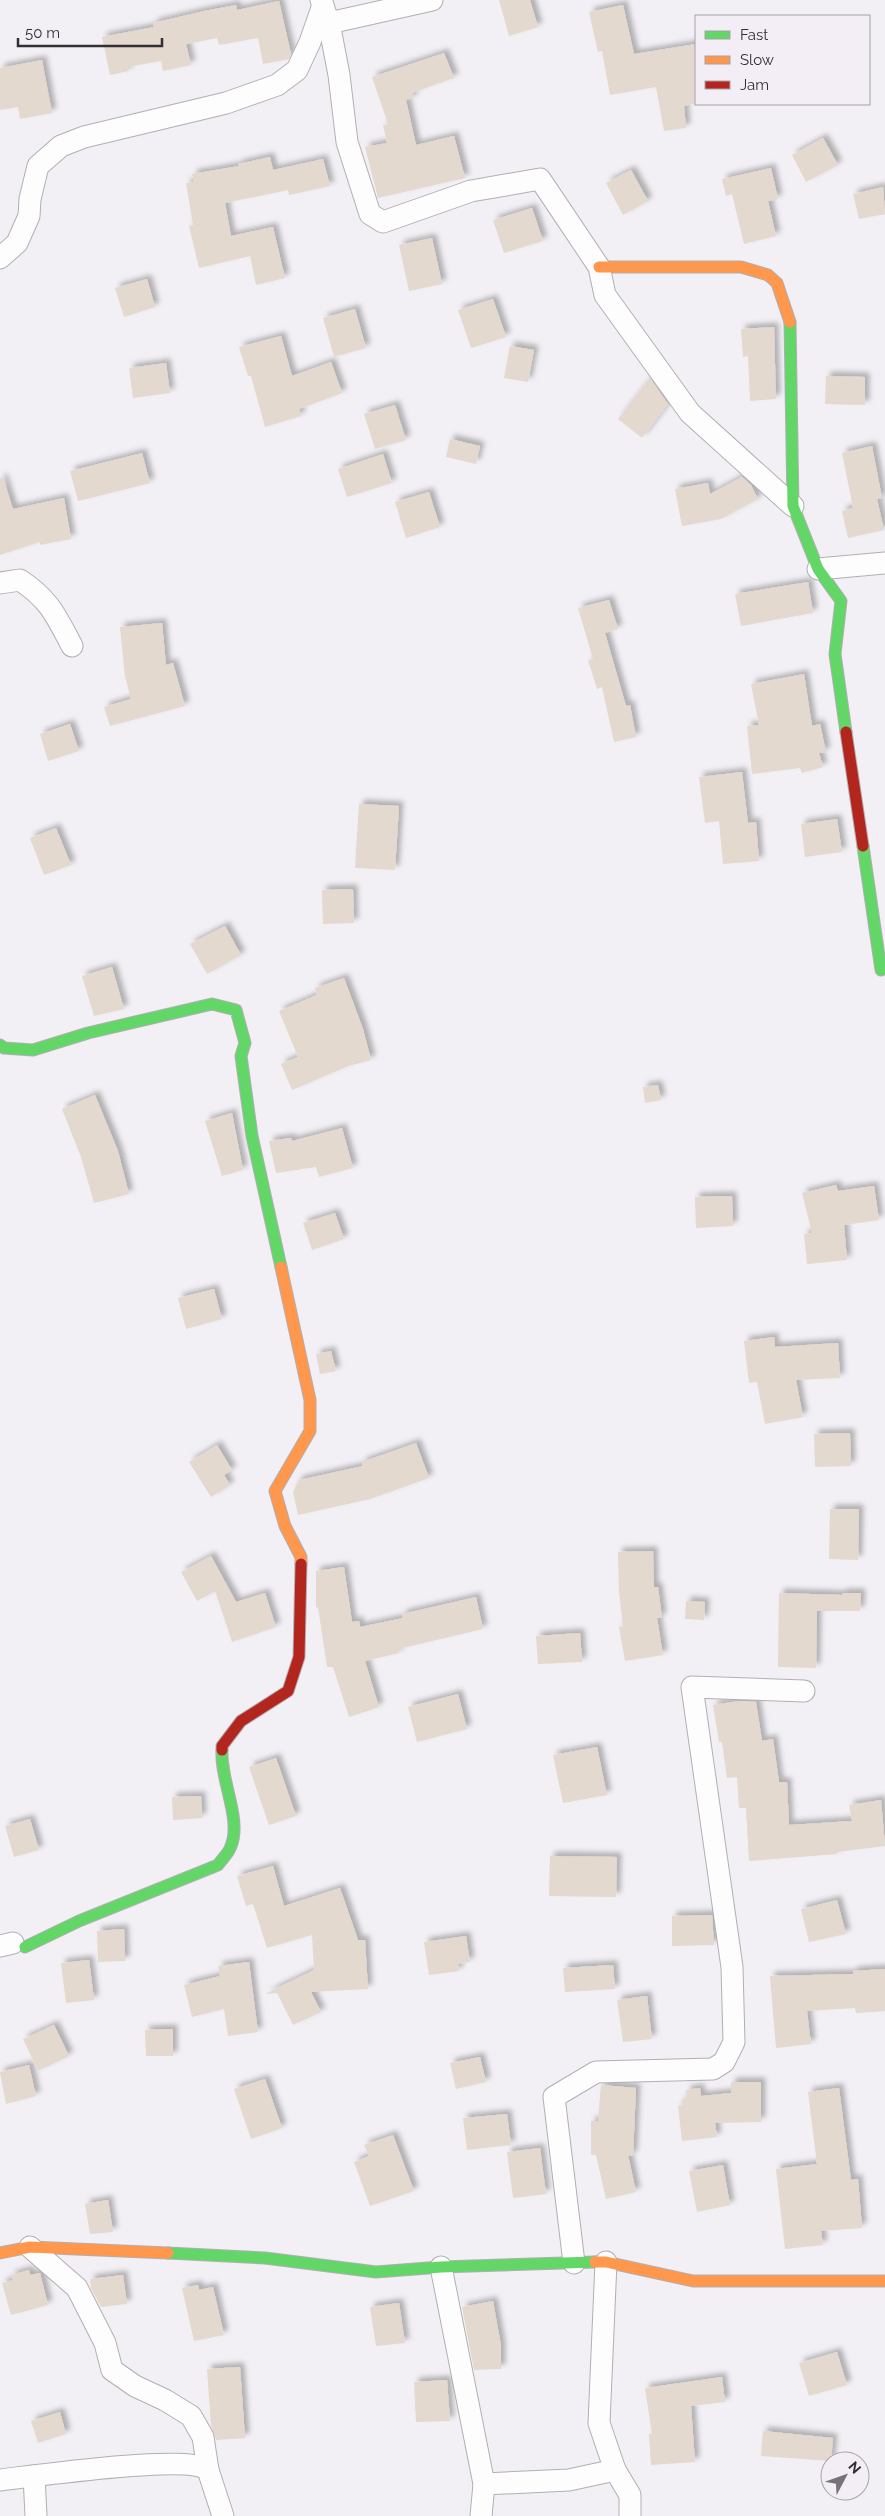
<svg xmlns="http://www.w3.org/2000/svg" width="885" height="2516" viewBox="0 0 885 2516" font-family="Raleway,sans-serif">
  <style>
    .building { fill: #e3d9ce; filter: url(#shadow) }
    .lines { fill: none; stroke-linecap: round; stroke-linejoin: round }
    .street-casing { stroke: #b1afb3; stroke-width: 23 }
    .fast-casing { stroke: #b1afb3; stroke-width: 13 }
    .slow-casing { stroke: #b1afb3; stroke-width: 13 }
    .jam-casing { stroke: #b1afb3; stroke-width: 13 }
    .street { stroke: #fdfdfd; stroke-width: 21 }
    .fast { stroke: #63d668; stroke-width: 11 }
    .slow { stroke: #ff974d; stroke-width: 11 }
    .jam { stroke: #b3261e; stroke-width: 11 }
  </style>
  <defs>
    <filter id="shadow"><feDropShadow dx="4.5" dy="-4.5" stdDeviation="2.5" flood-color="#0004"/></filter>
  </defs>
  <rect width="100%" height="100%" fill="#f2f0f4"/>
  <g class="building">
    <polygon points="499,0 530,0 538,27 509,36"/>
    <polygon points="279,1 291,54 289,59 263,64 258,38 219,45 217,38 186,44 191,65 163,71 161,61 127,67 129,71 110,75 102,37 154,27 153,23 204,11 236,5 237,10"/>
    <polygon points="623,5 634,54 696,44 696,103 684,106 686,128 664,131 656,87 610,95 602,51 598,52 589,12"/>
    <polygon points="444,53 454,78 412,93 414,98 406,100 416,145 454,136 465,178 378,198 365,147 387,143 383,125 388,124 372,77"/>
    <polygon points="42,60 52,113 20,119 18,107 0,110 0,68"/>
    <polygon points="823,138 838,165 806,182 792,155"/>
    <polygon points="270,157 273,170 323,159 330,186 289,195 288,190 225,203 231,236 273,227 285,278 256,285 250,256 199,268 189,226 193,225 186,183 194,182 192,174 239,166 238,164"/>
    <polygon points="771,168 778,199 768,201 776,236 744,244 732,194 726,196 722,179"/>
    <polygon points="631,170 648,201 623,215 606,183"/>
    <polygon points="883,187 885,214 859,219 853,194"/>
    <polygon points="532,208 543,241 504,253 493,220"/>
    <polygon points="432,238 442,284 409,291 399,245"/>
    <polygon points="147,279 155,307 124,317 115,288"/>
    <polygon points="493,299 506,337 471,348 458,310"/>
    <polygon points="355,309 366,348 334,357 323,318"/>
    <polygon points="774,327 776,399 750,401 748,356 743,357 741,329"/>
    <polygon points="281,336 292,376 331,362 342,393 299,409 301,416 265,427 251,376 248,376 239,347"/>
    <polygon points="510,346 534,350 528,382 504,378"/>
    <polygon points="166,363 170,393 133,398 129,368"/>
    <polygon points="826,376 865,377 865,405 825,404"/>
    <polygon points="650,378 668,404 642,438 618,419"/>
    <polygon points="395,405 406,440 375,449 364,414"/>
    <polygon points="450,439 480,446 476,464 446,457"/>
    <polygon points="872,446 882,498 877,499 884,530 848,538 842,511 853,508 842,453"/>
    <polygon points="142,453 150,483 78,501 70,471"/>
    <polygon points="383,454 392,483 347,497 338,469"/>
    <polygon points="742,477 751,485 758,499 721,519 682,526 675,489 708,483 710,494"/>
    <polygon points="0,478 3,478 13,509 64,498 71,539 40,545 40,542 0,555"/>
    <polygon points="429,492 440,527 406,538 395,502"/>
    <polygon points="808,582 813,613 741,626 735,594"/>
    <polygon points="609,600 618,629 605,633 626,706 630,705 636,737 614,742 602,687 597,689 588,660 593,659 578,608"/>
    <polygon points="162,623 166,665 173,663 185,706 110,726 104,707 131,699 125,677 120,627"/>
    <polygon points="804,674 812,726 820,724 826,752 819,753 823,767 802,773 800,768 752,774 747,726 759,725 751,684"/>
    <polygon points="70,724 79,751 48,761 40,734"/>
    <polygon points="742,772 748,823 756,822 759,861 723,864 719,821 705,823 699,777"/>
    <polygon points="359,804 399,806 395,870 355,868"/>
    <polygon points="837,819 842,852 805,857 801,824"/>
    <polygon points="56,828 71,865 44,875 30,838"/>
    <polygon points="353,889 354,923 323,924 322,890"/>
    <polygon points="225,926 241,955 207,974 190,944"/>
    <polygon points="112,967 124,1009 94,1016 82,976"/>
    <polygon points="344,978 363,1029 371,1060 348,1066 292,1090 281,1064 298,1057 279,1011 317,995 315,988"/>
    <polygon points="658,1085 661,1100 645,1103 643,1087"/>
    <polygon points="95,1095 118,1151 129,1194 94,1203 81,1157 62,1109"/>
    <polygon points="232,1113 243,1170 222,1176 205,1121"/>
    <polygon points="342,1128 353,1168 319,1177 316,1167 276,1173 269,1141 291,1138 292,1141"/>
    <polygon points="836,1185 838,1191 874,1186 879,1220 844,1225 847,1260 807,1264 804,1234 812,1233 802,1193"/>
    <polygon points="732,1196 733,1226 696,1228 695,1197"/>
    <polygon points="335,1213 344,1239 312,1250 303,1223"/>
    <polygon points="214,1289 222,1319 186,1329 178,1298"/>
    <polygon points="774,1337 775,1347 838,1343 840,1378 796,1380 803,1417 765,1424 757,1382 749,1383 744,1341"/>
    <polygon points="331,1351 336,1371 320,1374 316,1354"/>
    <polygon points="850,1433 851,1466 815,1467 814,1434"/>
    <polygon points="416,1443 429,1478 370,1499 298,1515 293,1492 299,1480 363,1466 362,1462"/>
    <polygon points="217,1445 232,1470 224,1475 230,1485 211,1497 189,1462"/>
    <polygon points="830,1509 859,1509 858,1560 829,1559"/>
    <polygon points="653,1551 654,1587 658,1587 662,1618 657,1618 663,1655 625,1661 619,1627 623,1626 619,1592 618,1552"/>
    <polygon points="211,1556 236,1602 265,1593 276,1627 232,1642 215,1591 197,1601 181,1572"/>
    <polygon points="344,1567 352,1622 359,1621 360,1627 403,1618 402,1614 476,1597 483,1629 398,1649 399,1653 365,1661 379,1707 349,1717 333,1667 327,1667 318,1607 316,1608 316,1571"/>
    <polygon points="779,1593 842,1595 842,1593 861,1593 860,1611 817,1611 816,1668 778,1667"/>
    <polygon points="686,1601 705,1602 704,1620 685,1619"/>
    <polygon points="580,1633 582,1662 538,1664 536,1636"/>
    <polygon points="458,1694 467,1729 417,1742 408,1707"/>
    <polygon points="739,1701 756,1702 762,1741 773,1739 779,1782 787,1782 789,1825 852,1821 849,1805 881,1800 885,1846 837,1852 837,1854 749,1861 746,1808 739,1808 737,1777 727,1778 722,1742 719,1742 713,1705"/>
    <polygon points="597,1747 607,1795 563,1803 553,1755"/>
    <polygon points="276,1758 296,1816 269,1825 249,1767"/>
    <polygon points="201,1796 202,1818 173,1820 172,1797"/>
    <polygon points="30,1819 39,1850 14,1857 5,1826"/>
    <polygon points="550,1856 617,1857 616,1897 549,1896"/>
    <polygon points="273,1866 284,1906 340,1888 358,1940 365,1940 368,1989 311,1992 321,2012 293,2025 277,1993 265,1994 314,1970 312,1935 267,1948 253,1904 246,1906 237,1876"/>
    <polygon points="837,1900 846,1934 809,1942 801,1909"/>
    <polygon points="712,1915 714,1945 672,1946 672,1916"/>
    <polygon points="124,1929 125,1961 98,1962 97,1931"/>
    <polygon points="466,1936 470,1962 458,1964 459,1971 429,1975 424,1942"/>
    <polygon points="89,1960 94,2000 66,2003 61,1963"/>
    <polygon points="249,1962 258,2032 228,2036 224,2009 192,2017 184,1985 220,1976 218,1966"/>
    <polygon points="613,1965 615,1989 565,1992 563,1968"/>
    <polygon points="885,1969 885,2011 856,2013 855,2008 807,2011 811,2044 776,2048 770,1976 853,1974 853,1971"/>
    <polygon points="647,1996 652,2039 623,2042 617,2000"/>
    <polygon points="54,2025 69,2056 38,2071 23,2039"/>
    <polygon points="173,2029 173,2056 146,2056 145,2030"/>
    <polygon points="480,2057 486,2082 456,2089 450,2063"/>
    <polygon points="29,2065 36,2096 6,2104 0,2072"/>
    <polygon points="265,2079 282,2128 251,2139 234,2089"/>
    <polygon points="731,2082 761,2082 761,2122 715,2123 717,2137 682,2141 678,2106 683,2105 682,2099 687,2098 686,2090 700,2088 701,2096 731,2093"/>
    <polygon points="601,2085 636,2088 633,2156 628,2155 636,2192 606,2199 596,2155 591,2155 591,2121 598,2121"/>
    <polygon points="839,2088 851,2180 858,2179 862,2228 821,2231 823,2245 785,2249 776,2169 817,2164 808,2092"/>
    <polygon points="507,2114 511,2145 467,2150 463,2118"/>
    <polygon points="393,2135 414,2191 370,2206 354,2162 369,2156 364,2145"/>
    <polygon points="540,2148 546,2194 513,2198 507,2152"/>
    <polygon points="723,2165 730,2205 697,2212 689,2171"/>
    <polygon points="108,2200 113,2232 90,2234 85,2204"/>
    <polygon points="29,2270 30,2275 40,2273 48,2305 11,2315 2,2283 13,2280 11,2275"/>
    <polygon points="123,2275 127,2304 101,2307 91,2288 90,2279"/>
    <polygon points="198,2285 199,2290 213,2287 224,2335 194,2341 182,2288"/>
    <polygon points="493,2301 501,2346 501,2369 474,2370 462,2307"/>
    <polygon points="399,2303 405,2343 376,2346 370,2307"/>
    <polygon points="837,2352 847,2385 809,2396 799,2363"/>
    <polygon points="240,2367 245,2438 216,2440 211,2425 207,2369"/>
    <polygon points="722,2377 725,2402 691,2406 695,2462 651,2465 649,2434 652,2434 645,2388"/>
    <polygon points="447,2380 450,2421 416,2422 414,2382"/>
    <polygon points="60,2412 66,2434 38,2443 31,2421"/>
    <polygon points="763,2431 833,2438 831,2461 761,2456"/>
  </g>
  <g class="lines">
    <g class="street-casing">
      <g id="street">
        <polyline points="321,0 329,23 339,75 347,142 370,214 383,222 471,191 540,179 599,267 605,295 690,413 793,506"/>
        <polyline points="329,23 432,0"/>
        <polyline points="0,258 17,243 29,216 30,199 38,166 61,146 84,137 226,103 277,85 297,70 310,42 323,5"/>
        <polyline points="818,569 885,563"/>
        <path d="M0 583 20 580C50 600 56 616 72 646"/>
        <polyline points="0,1946 13,1943"/>
        <polyline points="30,2247 77,2288 105,2343 112,2370 135,2386 165,2400 191,2416 203,2437 208,2470"/>
        <polyline points="574,2263 554,2097 596,2072 713,2069 724,2062 734,2042 732,1967 692,1687 804,1691"/>
        <polyline points="441,2267 484,2484 481,2516"/>
        <polyline points="615,2470 630,2495 630,2516"/>
        <polyline points="34,2476 36,2516"/>
        <path d="M0 2480C33 2476 188 2454 208 2470L223 2516"/>
        <polyline points="484,2484 569,2480 615,2470 599,2423 606,2262"/>
      </g>
    </g>
    <g class="fast-casing">
      <g id="fast">
        <polyline points="790,322 793,506 818,569 841,601 835,654 846,732"/>
        <polyline points="863,846 881,970"/>
        <polyline points="0,1045 4,1048 33,1050 88,1033 212,1004 236,1010 245,1043 241,1056 252,1136 281,1267"/>
        <path d="M25 1947 79 1921 218 1865C222 1859 229 1853 231 1846 242 1819 220 1780 222 1750"/>
        <polyline points="168,2253 265,2258 376,2272 441,2267 595,2262"/>
      </g>
    </g>
    <g class="slow-casing">
      <g id="slow">
        <polyline points="599,267 741,267 768,275 777,283 790,322"/>
        <polyline points="281,1267 310,1400 310,1431 275,1491 285,1526 301,1557 301,1564"/>
        <polyline points="0,2253 30,2247 168,2253"/>
        <polyline points="595,2262 606,2262 693,2281 885,2281"/>
      </g>
    </g>
    <g class="jam-casing">
      <g id="jam">
        <polyline points="846,732 863,846"/>
        <polyline points="222,1750 222,1746 241,1721 288,1691 299,1657 301,1564"/>
      </g>
    </g>
    <use href="#street" class="street"/>
    <use href="#fast" class="fast"/>
    <use href="#slow" class="slow"/>
    <use href="#jam" class="jam"/>
  </g>
  <rect x="695" y="15" width="175" height="90" fill="#f3eef6" stroke="#a6a2a8"/>
  <rect x="705" y="31" width="25" height="8" fill="#63d668" stroke="#a6a2a8"/>
  <text x="740" y="40" font-size="15" fill="#323033">Fast</text>
  <rect x="705" y="56" width="25" height="8" fill="#ff974d" stroke="#a6a2a8"/>
  <text x="740" y="65" font-size="15" fill="#323033">Slow</text>
  <rect x="705" y="81" width="25" height="8" fill="#b3261e" stroke="#a6a2a8"/>
  <text x="740" y="90" font-size="15" fill="#323033">Jam</text>
  <g transform="translate(845 2476) rotate(49)"><circle r="24" fill="#f3eef6" stroke="#a6a2a8"/>
  <path d="M0-4L9 19L0 12L-9 19Z" fill="#757377"/>
  <text y="-8" font-size="14" font-weight="bold" text-anchor="middle" fill="#323033">N</text>
  </g>
  <path d="M18 38v8h144v-8" fill="none" stroke="#323033" stroke-width="2.5"/>
  <text x="25" y="38" font-size="15" fill="#323033" stroke="#f3eef6" stroke-width="4" paint-order="stroke">50 m</text>
</svg>
